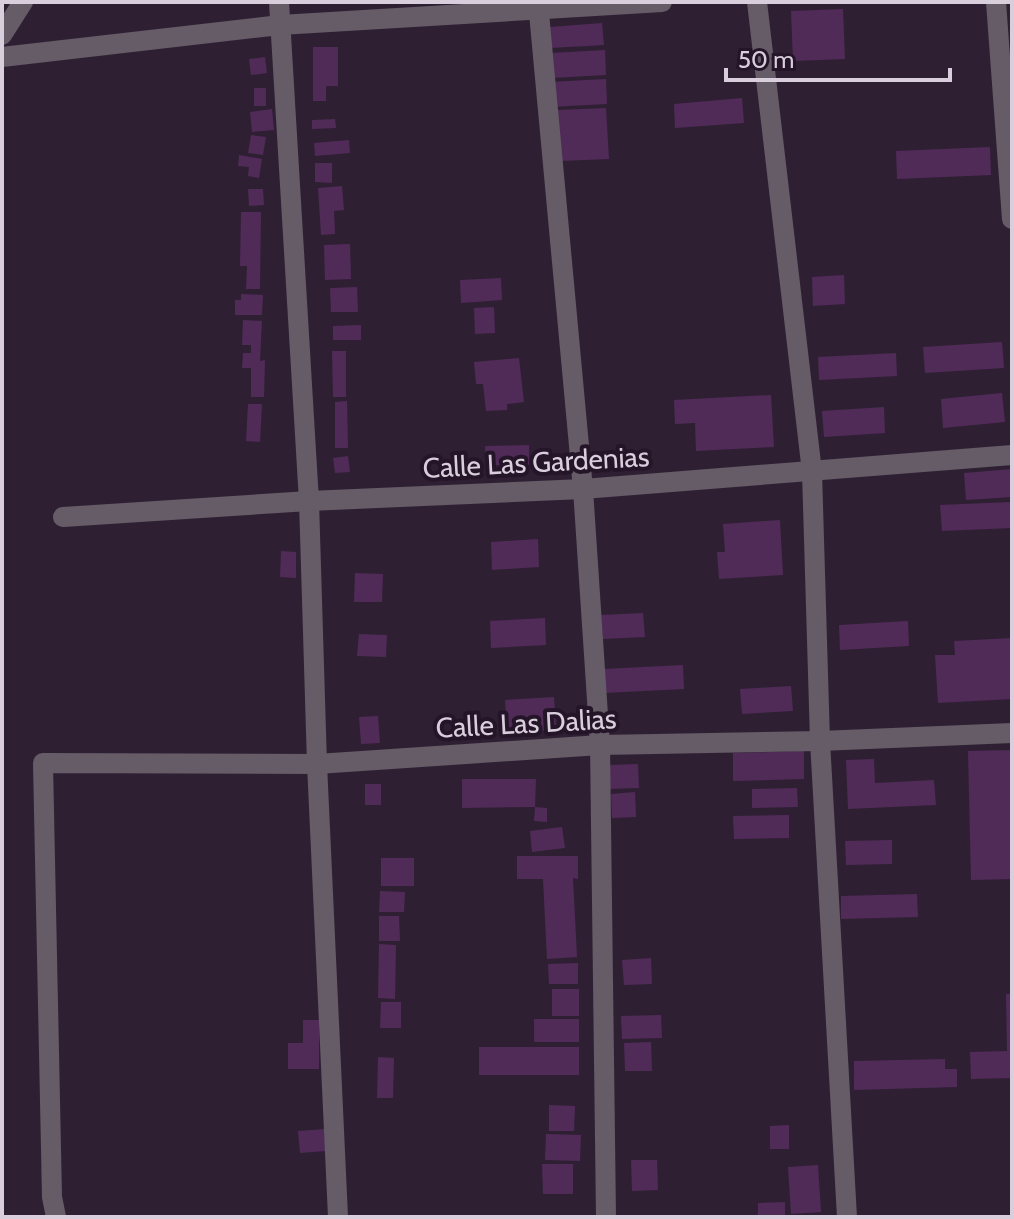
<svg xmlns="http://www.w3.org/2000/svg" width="1014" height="1219" viewBox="0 0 1014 1219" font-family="Cabin,sans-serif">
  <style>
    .building { fill: #502b58 }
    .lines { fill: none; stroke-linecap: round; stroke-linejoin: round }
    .minor { stroke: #655c67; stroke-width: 20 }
    .labels { text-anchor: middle; stroke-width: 8; stroke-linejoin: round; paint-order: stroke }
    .street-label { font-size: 28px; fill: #d9cedc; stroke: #251529 }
  </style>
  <rect width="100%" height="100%" fill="#2f1f33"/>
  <g class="building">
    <polygon points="843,9 845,59 793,61 791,11"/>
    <polygon points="602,23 604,45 551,48 550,27"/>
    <polygon points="313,47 338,47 338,86 326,86 326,101 313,101"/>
    <polygon points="605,50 606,75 552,78 551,53"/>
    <polygon points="265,57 267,73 251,75 249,59"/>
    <polygon points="606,79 607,104 550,107 549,82"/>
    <rect x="254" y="88" width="12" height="18"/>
    <polygon points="742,98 744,123 675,128 674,104"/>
    <polygon points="606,108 609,159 560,161 557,110"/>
    <polygon points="272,109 274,130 252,132 250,112"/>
    <polygon points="335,119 336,128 312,129 312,120"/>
    <polygon points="251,135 266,137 263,155 248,153"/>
    <polygon points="349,140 350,153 315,156 314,143"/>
    <polygon points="990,147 991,175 897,179 896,151"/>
    <polygon points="239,155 262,159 259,178 248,176 249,167 238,166"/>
    <polygon points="315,163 332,163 332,183 315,182"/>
    <polygon points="342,186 344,210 334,211 335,234 321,235 318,188"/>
    <polygon points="248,189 263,189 264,205 249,206"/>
    <polygon points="241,212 261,212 260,289 246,289 247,266 240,266"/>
    <polygon points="350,244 351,279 325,280 324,245"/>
    <polygon points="844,275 845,304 813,306 812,277"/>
    <polygon points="501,278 502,300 461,303 460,280"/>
    <polygon points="357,287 358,312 331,312 330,288"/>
    <polygon points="241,294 263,295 262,315 235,315 235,300 241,300"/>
    <polygon points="494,307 495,333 475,334 474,308"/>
    <polygon points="243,320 262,321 260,361 265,360 264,397 251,397 251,368 242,368 243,353 251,353 251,345 242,345"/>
    <polygon points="361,325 361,340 333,340 333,326"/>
    <polygon points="1002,342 1004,368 925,373 923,347"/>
    <polygon points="332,351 346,351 346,397 333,397"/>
    <polygon points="896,353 897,376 819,380 818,357"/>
    <polygon points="519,358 524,402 507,404 507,410 486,411 483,384 476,384 474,362"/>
    <polygon points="1002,393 1005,422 943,428 941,399"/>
    <polygon points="771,395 774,447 696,451 695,423 675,424 674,400"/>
    <polygon points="347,401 348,448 335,448 335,402"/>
    <polygon points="248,404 262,404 260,442 246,441"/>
    <polygon points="884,407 885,433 824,437 822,411"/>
    <polygon points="529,445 529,465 486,465 485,446"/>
    <polygon points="348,456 350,472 335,473 333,458"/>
    <polygon points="1012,469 1012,497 966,500 964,473"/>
    <polygon points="1012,502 1012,528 942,531 940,505"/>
    <polygon points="780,520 783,575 719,579 717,552 725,552 723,524"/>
    <polygon points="538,539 539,567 492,570 491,542"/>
    <polygon points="281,551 296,552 296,578 280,577"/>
    <polygon points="355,573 383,574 382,602 354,602"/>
    <polygon points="643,613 645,637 603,639 601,615"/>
    <polygon points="545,618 546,645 491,648 490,621"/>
    <polygon points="908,621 909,646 840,650 839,625"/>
    <polygon points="359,634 387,635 386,657 357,656"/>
    <polygon points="1012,638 1012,699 938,703 935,655 955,655 954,641"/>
    <polygon points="683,665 684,689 604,693 603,669"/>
    <polygon points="791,686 793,711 742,714 740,689"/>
    <polygon points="554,697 556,730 507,732 505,700"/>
    <polygon points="378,716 380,743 361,744 359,717"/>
    <polygon points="1012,750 1012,879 971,880 968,751"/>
    <polygon points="804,751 804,779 733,781 733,753"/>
    <polygon points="874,759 875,783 934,780 936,805 848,809 846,760"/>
    <polygon points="638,764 639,788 610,789 609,765"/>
    <polygon points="462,779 536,779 535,807 462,808"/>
    <rect x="365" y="784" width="16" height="21"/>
    <polygon points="797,788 798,807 752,808 752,789"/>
    <polygon points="635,792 636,817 612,818 611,794"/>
    <polygon points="535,807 547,808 547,822 534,821"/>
    <polygon points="789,815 789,838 734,839 733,816"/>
    <polygon points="562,827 565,848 532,852 530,831"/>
    <polygon points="892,840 892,864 846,865 845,841"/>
    <polygon points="517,856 578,856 578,879 573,878 577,957 547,959 543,879 517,879"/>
    <rect x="381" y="858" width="33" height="28"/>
    <polygon points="380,891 405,892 404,912 379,912"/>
    <polygon points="917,894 918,917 841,919 841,896"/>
    <polygon points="379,916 399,916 400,941 379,941"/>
    <polygon points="379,944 396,945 395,999 378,998"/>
    <polygon points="651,958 652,984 624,985 622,960"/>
    <polygon points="578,963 578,984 549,984 548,964"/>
    <rect x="552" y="989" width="27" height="27"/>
    <polygon points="1006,994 1012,994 1012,1078 971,1079 970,1052 1007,1051"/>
    <polygon points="381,1002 401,1002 401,1028 380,1028"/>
    <polygon points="661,1015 662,1038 622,1039 621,1016"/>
    <rect x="534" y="1019" width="45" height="23"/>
    <polygon points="303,1020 319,1020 319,1069 288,1069 288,1043 303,1043"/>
    <polygon points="651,1042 652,1071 625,1071 624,1043"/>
    <rect x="479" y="1047" width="100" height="28"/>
    <polygon points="378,1057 394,1058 393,1098 377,1098"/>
    <polygon points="945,1059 945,1069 957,1069 957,1087 854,1090 854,1061"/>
    <polygon points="549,1105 575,1106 574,1131 549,1131"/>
    <polygon points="789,1125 789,1149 770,1149 770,1126"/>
    <polygon points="325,1129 326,1151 300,1153 298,1131"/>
    <polygon points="546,1134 581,1135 580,1161 545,1160"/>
    <polygon points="631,1160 657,1160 658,1190 632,1191"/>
    <polygon points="542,1164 573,1164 573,1194 543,1194"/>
    <polygon points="818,1165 821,1212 791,1214 788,1167"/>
    <polygon points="785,1202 785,1217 758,1217 758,1203"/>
  </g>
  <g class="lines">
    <g class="minor">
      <polyline points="279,2 309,501 317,764 338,1217"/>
      <polyline points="538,2 583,489 600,745 606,1217"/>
      <polyline points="757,2 812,472 820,741 847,1217"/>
      <polyline points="996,2 1012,219"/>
      <polyline points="2,35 23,2"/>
      <polyline points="2,57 280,25 662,2"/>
      <polyline points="63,517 309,501 583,489 1012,455"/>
      <polyline points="56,1217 52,1197 43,763 317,764 600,745 820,741 1012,733"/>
    </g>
  </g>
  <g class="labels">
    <g class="street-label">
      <text transform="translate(536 462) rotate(-3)" y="10">Calle Las Gardenias</text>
      <text transform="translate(526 723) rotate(-3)" y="10">Calle Las Dalias</text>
    </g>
  </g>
  <rect width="1014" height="1219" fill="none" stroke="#d9cedc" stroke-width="8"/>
  <path d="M726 68v12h224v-12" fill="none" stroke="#d9cedc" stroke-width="4"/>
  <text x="738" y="68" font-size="24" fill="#d9cedc" stroke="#251529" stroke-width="6" paint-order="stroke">50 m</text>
</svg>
